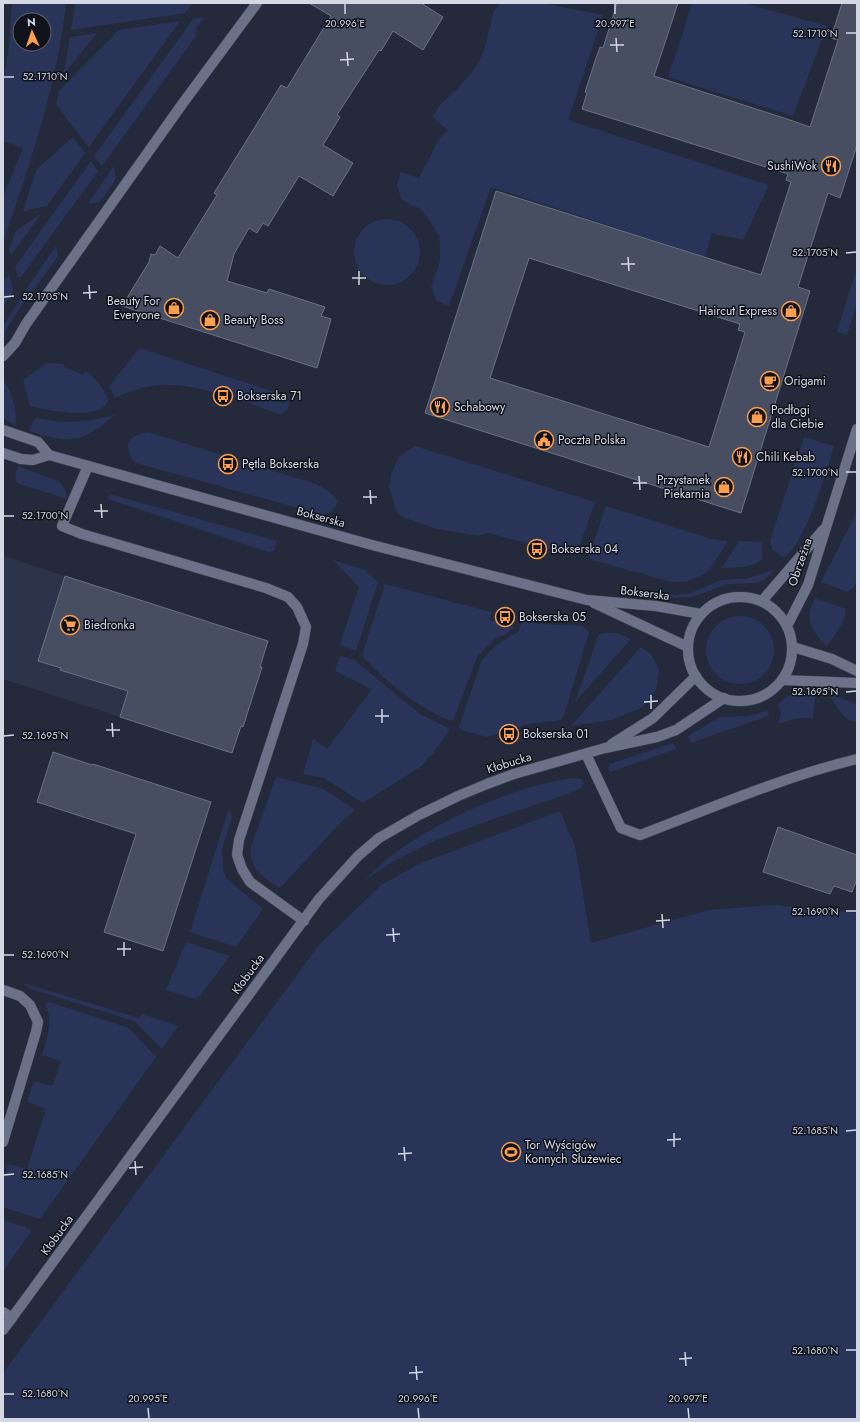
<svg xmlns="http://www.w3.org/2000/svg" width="860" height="1422" viewBox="0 0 860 1422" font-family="Jost,sans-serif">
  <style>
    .built { fill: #2c344b }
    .green { fill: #293458; fill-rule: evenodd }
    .building { fill: #474e62; stroke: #697186; fill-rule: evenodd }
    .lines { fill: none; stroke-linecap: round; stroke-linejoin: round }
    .lane-casing { stroke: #414555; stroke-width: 11 }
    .street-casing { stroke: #414555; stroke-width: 11 }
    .secondary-casing { stroke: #414555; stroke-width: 11 }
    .lane { stroke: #6b7287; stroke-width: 10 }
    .street { stroke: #6b7287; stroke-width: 10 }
    .secondary { stroke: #6b7287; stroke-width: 10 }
    .ticks { fill: none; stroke: #d4d8e4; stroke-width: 1.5 }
    .labels { text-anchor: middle; stroke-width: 3; stroke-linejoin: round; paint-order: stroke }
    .poi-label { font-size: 12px; fill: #d4d8e4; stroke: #10131b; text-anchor: start }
    .street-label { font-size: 12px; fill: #d4d8e4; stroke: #10131b }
    .ticks-label { font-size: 10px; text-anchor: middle; fill: #d4d8e4; stroke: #10131b; stroke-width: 3; stroke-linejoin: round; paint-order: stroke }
  </style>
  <rect width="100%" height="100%" fill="#242a3c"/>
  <polygon class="built" points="3,556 268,641 260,666 262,667 243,727 241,727 232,753 3,679"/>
  <g class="green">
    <path d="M12 3H66C57 86 30 164 3 242V197L23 148 3 141V84L9 47ZM20 20H44V44H20Z"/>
    <polygon points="75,3 193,3 185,13 71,30"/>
    <polygon points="501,3 542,3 603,15 568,120 769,185 743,240 712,233 705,257 491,187 449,306 437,301 431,288 440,261 440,248 439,236 430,221 421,209 409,204 401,199 397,184 401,172 419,178 438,141 447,130 433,117 439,106 460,86 474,70 484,51 494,10"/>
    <polygon points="692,3 744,3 827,26 793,116 668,77 683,33"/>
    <polygon points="204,17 196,28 196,36 102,166 94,156 194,18"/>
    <polygon points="180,21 96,137 89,148 56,104 59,91 119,30"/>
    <polygon points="97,33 63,75 70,37"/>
    <polygon points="73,137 85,153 47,206 23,211 36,170"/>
    <polygon points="91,161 98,171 21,277 18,277 15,267"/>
    <polygon points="114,166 116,179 100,202 88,204"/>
    <polygon points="42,213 11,255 9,250 16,231"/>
    <circle cx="387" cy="252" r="33"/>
    <polygon points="56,246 58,256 15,315 3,335 3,326 31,282"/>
    <polygon points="857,268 857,303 847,335 837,332"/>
    <polygon points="9,275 13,290 3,308 3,283"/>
    <path d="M140 348 287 396C291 404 289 412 279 414 241 401 193 380 153 386 140 387 128 392 115 398L109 386Z"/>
    <path d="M52 363 64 364V367L75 371 83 375 85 371C96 378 104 388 108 400 103 422 45 410 30 406L23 380 45 364Z"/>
    <path d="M3 381C12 389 18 414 15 426L3 417Z"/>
    <path d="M116 414C80 443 73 445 29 431L33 421 37 418C64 425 90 422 116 414Z"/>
    <path d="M148 432 316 484 331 493 338 501C335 509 332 512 324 515L136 463C121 448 128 434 148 432Z"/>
    <path d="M804 437 834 446C828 468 803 550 783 557L772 549 770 541Z"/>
    <polygon points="415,446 595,502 577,553 569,554 488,533 478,536 433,528 403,517 396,510 389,486 392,472 399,456"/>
    <polygon points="18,466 60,482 66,491 67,499 17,483 15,478"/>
    <polygon points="110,494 277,541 274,551 268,552 108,499"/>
    <polygon points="606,506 712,539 728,541 708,572 686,582 672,582 592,560 589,556"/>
    <polygon points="857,512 857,579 854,587 848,592 821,582"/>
    <path d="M739 541 762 542V559C753 569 734 567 722 568Z"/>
    <polygon points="333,560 365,570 378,582 356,651 340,645 359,587"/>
    <polygon points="773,570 774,571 764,580 757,583 728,584 692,597 676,598 669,597 670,594 676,595 691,593 721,580 734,579 746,579"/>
    <path d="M385 584 491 612 489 620 514 627 507 634 495 639 477 657 453 721C427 715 378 676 362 655Z"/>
    <path d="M815 598 846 609C845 623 835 634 827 646 811 631 804 618 815 598Z"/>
    <circle cx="740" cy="650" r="34"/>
    <polygon points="522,621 540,624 582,626 589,632 564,715 561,720 529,724 487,737 461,730 459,726 482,660 496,645 519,631"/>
    <polygon points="605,633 617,633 631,639 575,702 599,634"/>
    <polygon points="641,647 651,654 657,665 659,672 657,685 655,691 643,707 612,720 571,726"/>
    <polygon points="340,656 354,660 420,714 450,729 431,756 427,758 422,766 363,803 324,778 303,774 313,739 327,749 372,689 335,671"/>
    <polygon points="797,693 816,693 813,718 798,718 778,724 781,713 778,704 788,696"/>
    <path d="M832 695 857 704V722C844 721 838 708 831 698Z"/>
    <polygon points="768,711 769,714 768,716 691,743 688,736 720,717 748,716"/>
    <polygon points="673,743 676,749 610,772 608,768 610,764"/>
    <path d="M276 777 323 789 355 810 342 821 280 888C263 878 252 871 250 850Z"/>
    <path d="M573 778 581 779 584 783 581 788 568 794 499 817 434 841 392 862 362 882C371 874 379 866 387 859 433 822 514 786 573 778Z"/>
    <polygon points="229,808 232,817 222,849 223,870 227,879 263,909 236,947 190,932"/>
    <polygon points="560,811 575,846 591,943 709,910 775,905 857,913 857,1419 3,1419 3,1373 319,945 381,885 421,863"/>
    <polygon points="186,942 230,956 199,997 195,999 166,990"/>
    <polygon points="23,983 139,1018 142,1014 178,1026 162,1049 134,1021 31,989"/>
    <path d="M49 1002 129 1028 156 1057 40 1219 3 1207V1182L8 1164 27 1169 46 1109 27 1102 34 1081 53 1086 61 1061 42 1055C47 1035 54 1024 45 1004Z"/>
    <polygon points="3,1220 30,1229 31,1232 3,1271"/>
  </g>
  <g class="building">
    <polygon points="309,3 421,3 443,17 423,50 393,31 381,51 379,50 337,115 340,117 323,145 353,163 333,196 299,176 268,226 263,223 257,233 249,228 234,254 227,281 267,293 269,289 325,307 321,316 331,319 317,368 122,306 149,262 151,254 155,255 160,246 178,258 217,195 214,193 281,85 287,88 331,16"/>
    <path d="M617 3H678L654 76 790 120 810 127 838 40 831 38 842 3H857V145L840 198 828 193 798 287 810 291 741 513 425 413 496 191 761 275 791 182 786 180 788 174 582 109 587 93 585 92 596 58 600 47 603 48ZM529 258 740 324 738 330 745 332 709 447 490 378Z"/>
    <polygon points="65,576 268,641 260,667 262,667 243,727 241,726 232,753 120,717 128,691 60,670 61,668 38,661"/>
    <polygon points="53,752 92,765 93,764 211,802 163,951 104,932 136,834 37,802"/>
    <polygon points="778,827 857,855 857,879 852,892 834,886 830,894 763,872"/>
  </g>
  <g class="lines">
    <g class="lane-casing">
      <g id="lane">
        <polyline points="3,356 15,343 26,324 183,103 257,3"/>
        <polyline points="88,466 62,526 82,534 266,588 288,597 297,607 306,627 303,644 239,840 237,855 242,869 250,882 304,921"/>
        <path d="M586 754 621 828 640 835C711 808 783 777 857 759"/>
      </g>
    </g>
    <g class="street-casing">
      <g id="street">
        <polyline points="793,647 832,659 857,671"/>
        <polyline points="782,680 857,683"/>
        <polyline points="3,990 20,996 30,1005 38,1022 36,1032 3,1142"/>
        <polyline points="3,1312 12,1318"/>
      </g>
    </g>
    <g class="secondary-casing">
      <g id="secondary">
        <polyline points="3,430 38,442 49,455"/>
        <polyline points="3,453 21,459 33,460 49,455 372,545 587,600 656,606 701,614"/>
        <circle cx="740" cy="649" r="52"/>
        <polyline points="762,601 823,530"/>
        <polyline points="594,603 688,647"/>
        <polyline points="787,626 808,585 857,429"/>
        <polyline points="612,744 653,718 696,676"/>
        <polyline points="3,1330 319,899 358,856 379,838 419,815 458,796 487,784 514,774 605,748 657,737 676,730 724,698"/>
      </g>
    </g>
    <use href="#lane" class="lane"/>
    <use href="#street" class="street"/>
    <use href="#secondary" class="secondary"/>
  </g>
  <path class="ticks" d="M345 4V14M615 4V14M846 33H856M616 38 617 52M610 45H624M347 52 348 66M340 60 354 59M4 77H14M846 253 856 252M628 257 629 271M621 264H635M359 271V285M352 278H366M89 285 90 299M83 293 97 292M4 297 14 296M846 472H856M639 476 640 490M633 483H647M370 490 371 504M363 497H377M101 504 102 518M94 511H108M4 516H14M846 692 856 691M651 695V709M644 702 658 701M382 709V723M375 716H389M112 723 113 737M106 730H120M4 736 14 735M846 911H856M662 914 663 928M656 921 670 920M393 928 394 942M386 935 400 934M124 942V956M117 949H131M4 955H14M846 1131 856 1130M674 1133V1147M667 1140 681 1139M404 1147 405 1161M398 1154 412 1153M135 1161 136 1175M129 1168 143 1167M4 1175 14 1174M846 1350H856M685 1352 686 1366M679 1359 692 1358M416 1366 417 1380M409 1373 423 1372M4 1394H14M148 1408 149 1418M418 1408 419 1418M688 1408 689 1418"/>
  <defs>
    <g id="restaurant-ring" transform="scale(1)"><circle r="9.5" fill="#10131b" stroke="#fa9f4f" stroke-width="1.5"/><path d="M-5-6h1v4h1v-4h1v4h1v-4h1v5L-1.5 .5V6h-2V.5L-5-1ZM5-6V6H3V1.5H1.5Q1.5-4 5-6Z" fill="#fa9f4f"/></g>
    <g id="shop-ring" transform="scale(1)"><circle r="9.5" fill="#10131b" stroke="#fa9f4f" stroke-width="1.5"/><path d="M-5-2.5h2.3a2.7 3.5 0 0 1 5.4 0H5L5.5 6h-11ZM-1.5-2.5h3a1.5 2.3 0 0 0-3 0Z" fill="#fa9f4f"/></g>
    <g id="cafe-ring" transform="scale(1)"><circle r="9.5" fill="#10131b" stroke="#fa9f4f" stroke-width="1.5"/><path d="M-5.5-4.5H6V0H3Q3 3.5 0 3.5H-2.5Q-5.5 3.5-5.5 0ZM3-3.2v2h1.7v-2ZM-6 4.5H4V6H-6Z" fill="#fa9f4f"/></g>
    <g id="bus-ring" transform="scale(1)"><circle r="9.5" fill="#10131b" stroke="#fa9f4f" stroke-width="1.5"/><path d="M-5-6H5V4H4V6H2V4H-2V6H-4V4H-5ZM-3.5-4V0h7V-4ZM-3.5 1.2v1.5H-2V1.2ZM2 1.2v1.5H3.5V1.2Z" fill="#fa9f4f"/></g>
    <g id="civic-ring" transform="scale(1)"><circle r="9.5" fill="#10131b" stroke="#fa9f4f" stroke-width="1.5"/><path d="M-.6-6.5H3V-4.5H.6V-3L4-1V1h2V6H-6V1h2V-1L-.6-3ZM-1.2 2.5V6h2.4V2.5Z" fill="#fa9f4f"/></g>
    <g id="supermarket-ring" transform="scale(1)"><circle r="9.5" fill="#10131b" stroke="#fa9f4f" stroke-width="1.5"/><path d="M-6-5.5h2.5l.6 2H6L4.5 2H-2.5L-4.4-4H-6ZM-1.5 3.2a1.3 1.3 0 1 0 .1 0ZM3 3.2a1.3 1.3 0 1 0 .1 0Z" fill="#fa9f4f"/></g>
    <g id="stadium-ring" transform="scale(1)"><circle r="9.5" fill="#10131b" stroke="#fa9f4f" stroke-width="1.5"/><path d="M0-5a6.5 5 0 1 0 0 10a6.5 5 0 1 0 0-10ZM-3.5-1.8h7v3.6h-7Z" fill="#fa9f4f"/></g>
  </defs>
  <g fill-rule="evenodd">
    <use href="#restaurant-ring" x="831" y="166"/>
    <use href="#shop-ring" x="174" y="308"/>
    <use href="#shop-ring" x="791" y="311"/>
    <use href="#shop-ring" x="210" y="320"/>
    <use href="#cafe-ring" x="770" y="381"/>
    <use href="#bus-ring" x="223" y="396"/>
    <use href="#restaurant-ring" x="440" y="407"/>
    <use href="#shop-ring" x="757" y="417"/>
    <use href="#civic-ring" x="544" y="440"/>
    <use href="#restaurant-ring" x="742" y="457"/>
    <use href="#bus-ring" x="228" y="464"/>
    <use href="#shop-ring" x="724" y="487"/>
    <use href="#bus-ring" x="537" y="549"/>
    <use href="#bus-ring" x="505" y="617"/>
    <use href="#supermarket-ring" x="70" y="625"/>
    <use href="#bus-ring" x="509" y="734"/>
    <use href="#stadium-ring" x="511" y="1152"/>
  </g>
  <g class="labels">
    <g class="poi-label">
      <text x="817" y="170" text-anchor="end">SushiWok</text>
      <text x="160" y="305" text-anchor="end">Beauty For<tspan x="160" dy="14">Everyone</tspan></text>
      <text x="777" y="315" text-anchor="end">Haircut Express</text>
      <text x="224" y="324">Beauty Boss</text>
      <text x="784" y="385">Origami</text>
      <text x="237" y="400">Bokserska 71</text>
      <text x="454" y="411">Schabowy</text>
      <text x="771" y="414">Podłogi<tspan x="771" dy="14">dla Ciebie</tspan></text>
      <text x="558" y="444">Poczta Polska</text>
      <text x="756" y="461">Chili Kebab</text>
      <text x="242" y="468">Pętla Bokserska</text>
      <text x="710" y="484" text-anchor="end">Przystanek<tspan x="710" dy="14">Piekarnia</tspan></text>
      <text x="551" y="553">Bokserska 04</text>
      <text x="519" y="621">Bokserska 05</text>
      <text x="84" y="629">Biedronka</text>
      <text x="523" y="738">Bokserska 01</text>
      <text x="525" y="1149">Tor Wyścigów<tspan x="525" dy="14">Konnych Służewiec</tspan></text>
    </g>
    <g class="street-label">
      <text transform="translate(321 517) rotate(15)" y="4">Bokserska</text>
      <text transform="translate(800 562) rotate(-71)" y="4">Obrzeżna</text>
      <text transform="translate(645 593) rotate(7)" y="4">Bokserska</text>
      <text transform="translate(509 763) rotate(-17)" y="4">Kłobucka</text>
      <text transform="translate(248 974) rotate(-54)" y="4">Kłobucka</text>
      <text transform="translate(57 1235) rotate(-54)" y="4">Kłobucka</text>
    </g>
  </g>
  <g class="ticks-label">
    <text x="345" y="27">20.996°E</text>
    <text x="615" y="27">20.997°E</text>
    <text x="815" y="37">52.1710°N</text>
    <text x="45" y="80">52.1710°N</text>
    <text x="815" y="256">52.1705°N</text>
    <text x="45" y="300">52.1705°N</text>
    <text x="815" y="476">52.1700°N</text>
    <text x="45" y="519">52.1700°N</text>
    <text x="815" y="695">52.1695°N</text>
    <text x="45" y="739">52.1695°N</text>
    <text x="815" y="915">52.1690°N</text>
    <text x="45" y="958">52.1690°N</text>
    <text x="815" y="1134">52.1685°N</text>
    <text x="45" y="1178">52.1685°N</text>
    <text x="815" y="1354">52.1680°N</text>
    <text x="45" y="1397">52.1680°N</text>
    <text x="148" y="1402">20.995°E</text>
    <text x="418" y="1402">20.996°E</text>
    <text x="688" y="1402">20.997°E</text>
  </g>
  <rect width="860" height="1422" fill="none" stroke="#d4d8e4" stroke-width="8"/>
  <g transform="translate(32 32) rotate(357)"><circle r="19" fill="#10131b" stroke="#5e626b"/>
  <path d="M0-3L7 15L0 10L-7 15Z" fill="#fa9f4f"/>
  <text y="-6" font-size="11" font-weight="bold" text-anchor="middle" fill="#d4d8e4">N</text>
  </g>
</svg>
